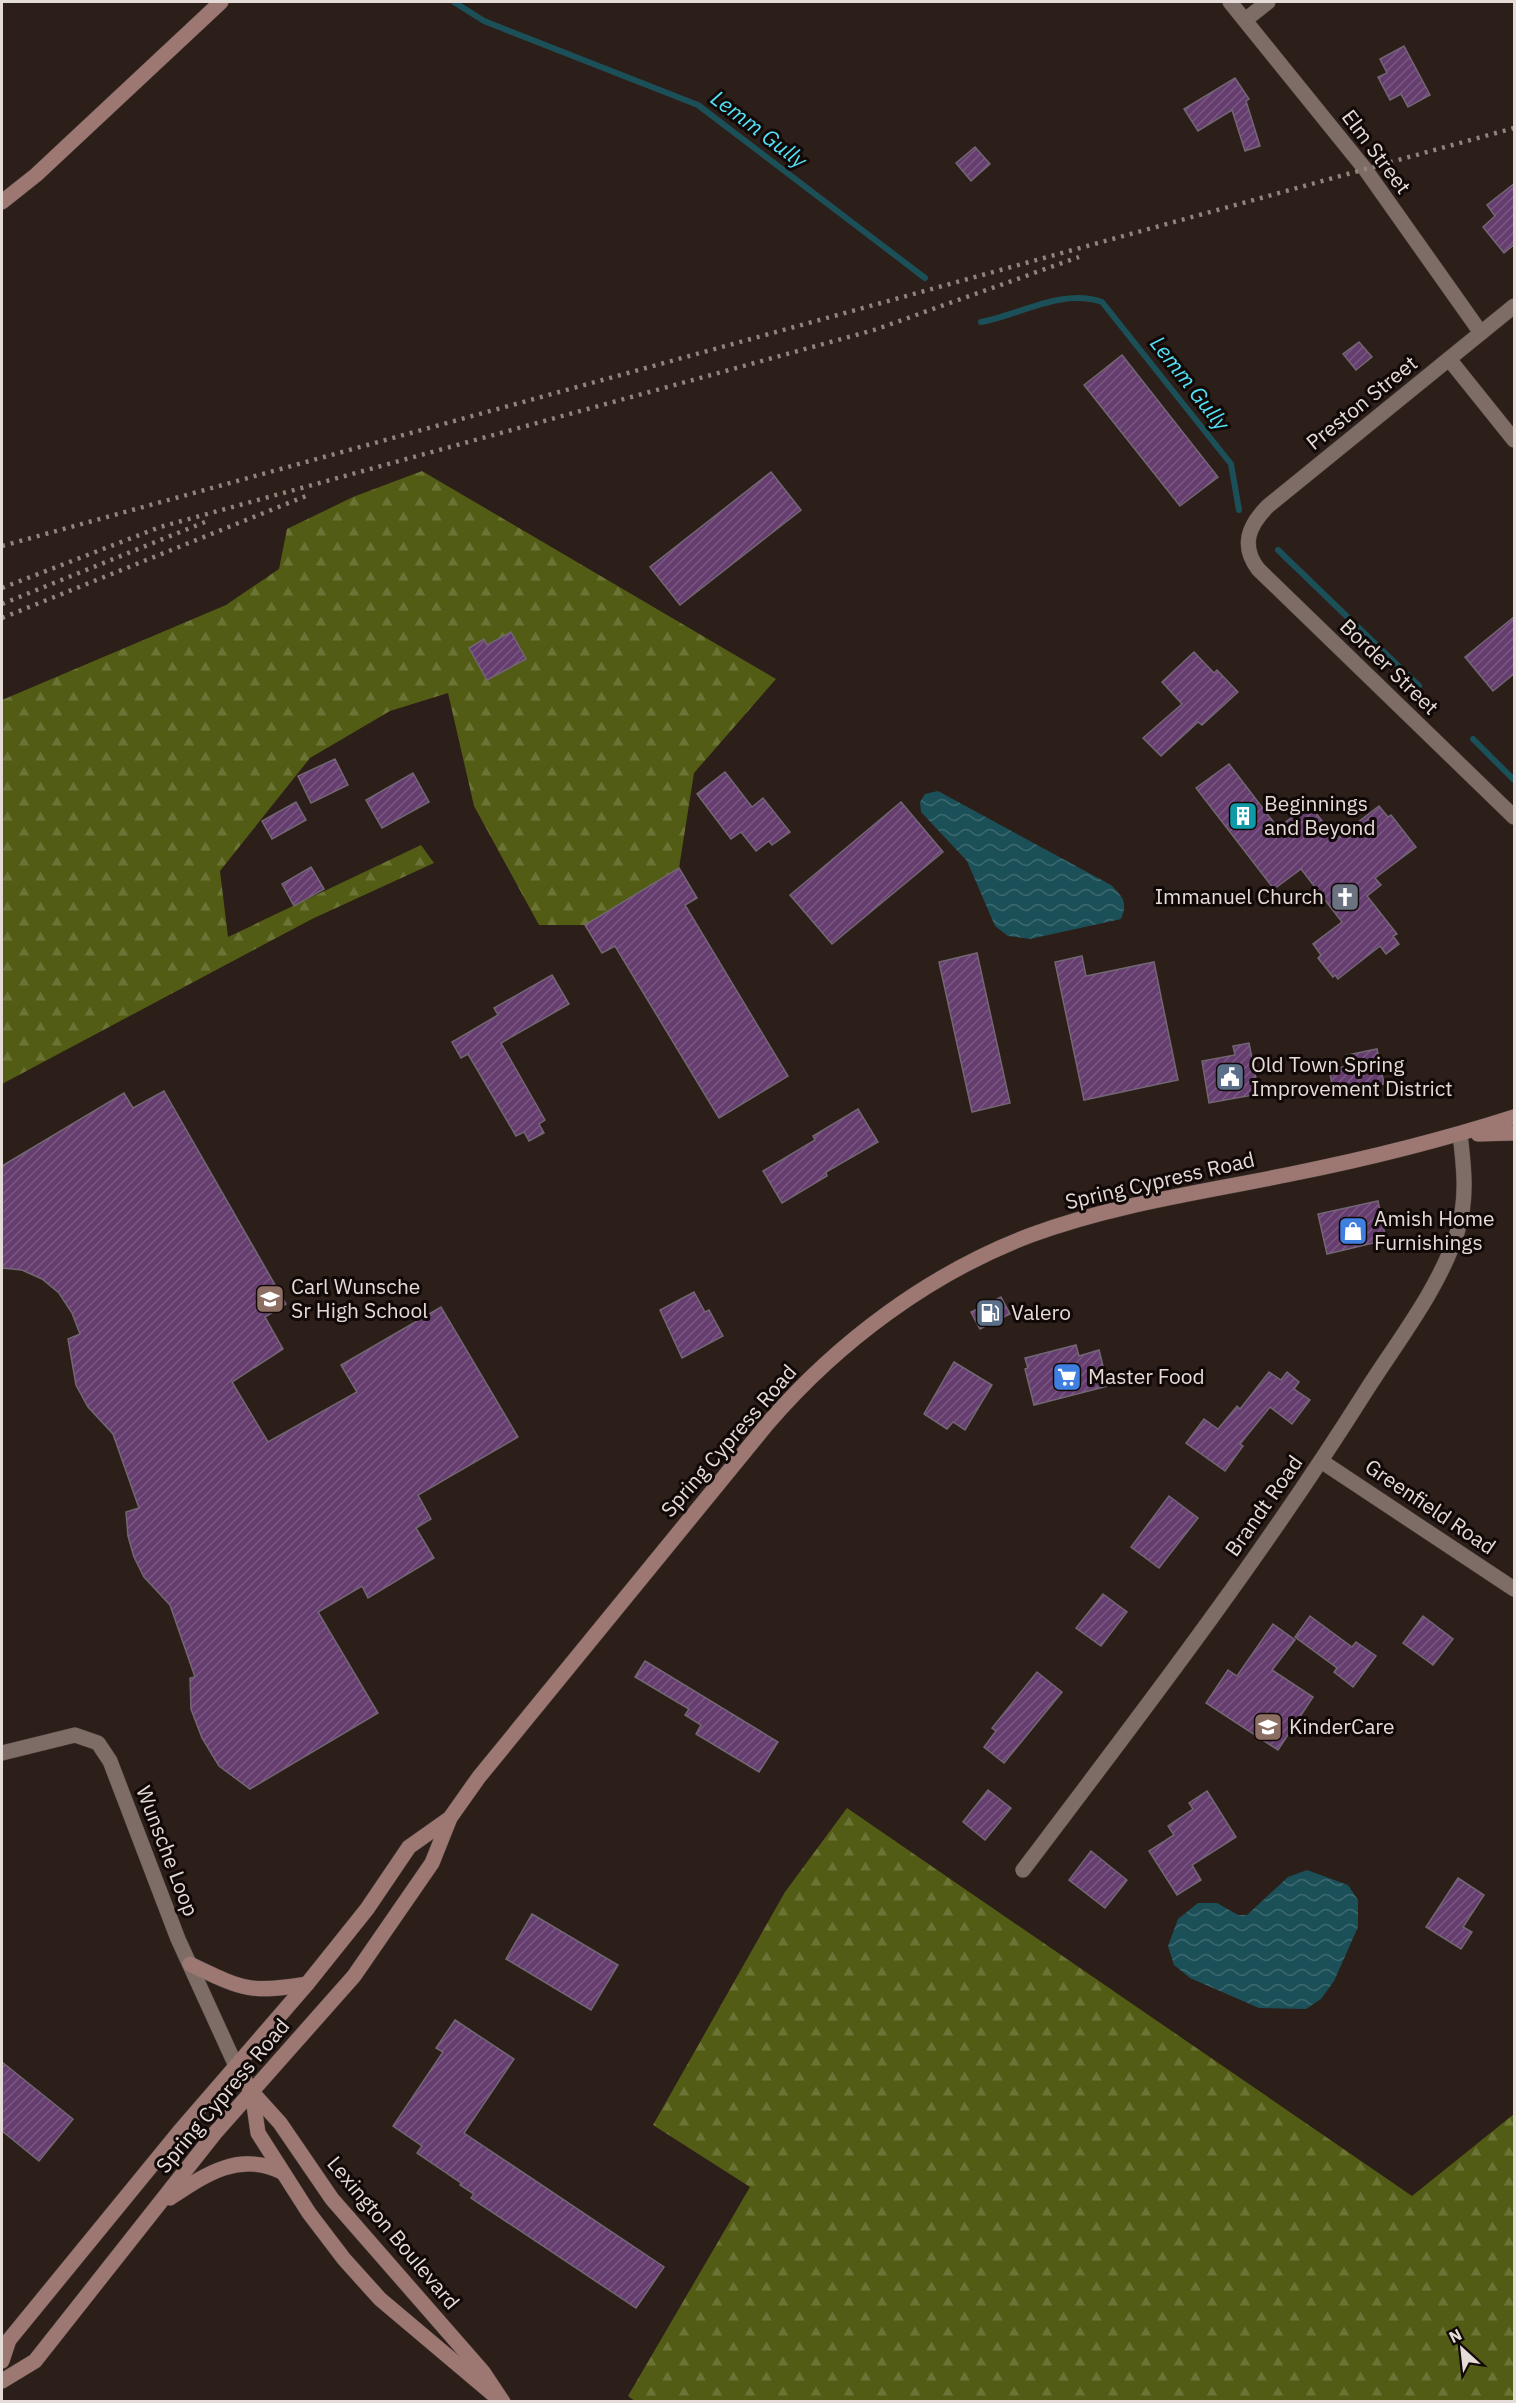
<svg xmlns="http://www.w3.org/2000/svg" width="1516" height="2403" viewBox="0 0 1516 2403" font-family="'IBM Plex Sans',sans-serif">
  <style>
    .forest { fill: url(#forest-firs) }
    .water { fill: url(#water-waves) }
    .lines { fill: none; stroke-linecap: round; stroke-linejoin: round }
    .stream { stroke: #1c5059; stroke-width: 6 }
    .building { fill: url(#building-hatch); stroke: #726774; stroke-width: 1.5 }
    .minor-casing { stroke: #463b37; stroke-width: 16 }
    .tertiary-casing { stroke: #463b37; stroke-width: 16 }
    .secondary-casing { stroke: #463b37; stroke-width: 16 }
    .minor { stroke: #7e6d66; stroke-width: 15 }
    .tertiary { stroke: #7e6d66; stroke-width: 15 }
    .secondary { stroke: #9d7873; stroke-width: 15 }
    .rail { stroke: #90847f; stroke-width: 4.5; stroke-dasharray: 3 6; stroke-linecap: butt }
    .labels { text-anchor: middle; stroke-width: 6; stroke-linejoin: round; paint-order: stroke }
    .street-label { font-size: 21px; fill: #e5dbd7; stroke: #100907 }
    .poi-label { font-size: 21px; fill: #e5dbd7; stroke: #100907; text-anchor: start }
    .water-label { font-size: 22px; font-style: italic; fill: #53e1f7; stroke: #100907 }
  </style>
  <defs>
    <pattern id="forest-firs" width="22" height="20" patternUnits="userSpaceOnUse" patternTransform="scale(1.5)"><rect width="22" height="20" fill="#525c14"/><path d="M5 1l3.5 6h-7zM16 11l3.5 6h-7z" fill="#6b7335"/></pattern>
    <pattern id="water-waves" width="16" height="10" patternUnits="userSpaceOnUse" patternTransform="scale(1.5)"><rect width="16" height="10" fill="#1c5059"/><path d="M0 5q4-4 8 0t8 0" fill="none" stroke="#3d6970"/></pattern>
    <pattern id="building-hatch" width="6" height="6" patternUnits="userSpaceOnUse" patternTransform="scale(1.5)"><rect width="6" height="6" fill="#653d6e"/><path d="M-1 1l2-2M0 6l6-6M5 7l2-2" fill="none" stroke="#7b5882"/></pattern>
  </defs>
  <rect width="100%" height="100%" fill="#2c1e18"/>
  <g class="forest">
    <polygon points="422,471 776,679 694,773 679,868 585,925 539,925 474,806 448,693 390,711 310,758 220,871 228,937 421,845 434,863 312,919 2,1084 2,700 226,605 279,569 287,529 353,497"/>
    <polygon points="847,1808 1412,2196 1514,2114 1514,2401 636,2402 628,2396 750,2187 653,2125 785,1892"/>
  </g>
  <g class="water">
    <path d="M938 791 1111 885C1123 897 1128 902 1121 919L1030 939 1008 936 995 926 967 861 921 812 920 802 925 794Z"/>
    <polygon points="1307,1870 1348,1885 1358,1900 1358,1927 1334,1981 1321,1999 1306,2009 1259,2008 1190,1978 1174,1965 1168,1946 1178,1919 1198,1903 1217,1903 1238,1915 1247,1915 1288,1877"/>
  </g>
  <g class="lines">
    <g class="stream">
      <polyline points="454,2 484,21 698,105 925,278"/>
      <path d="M981 322C1020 315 1062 288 1102 302L1231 464 1239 510"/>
      <polyline points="1278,550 1419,686"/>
      <polyline points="1473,739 1514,780"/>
    </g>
  </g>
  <g class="building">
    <polygon points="1404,46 1430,95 1408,107 1401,94 1390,100 1378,77 1387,73 1380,59"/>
    <polygon points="1235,78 1249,99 1246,101 1260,146 1245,151 1232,110 1198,131 1184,109"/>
    <polygon points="975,147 990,164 971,181 956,163"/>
    <polygon points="1515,183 1515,244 1504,253 1483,227 1495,216 1487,205"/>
    <polygon points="1359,342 1372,357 1356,370 1343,354"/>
    <polygon points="1122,355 1218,477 1180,506 1084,385"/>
    <polygon points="771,472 801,510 680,605 650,567"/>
    <polygon points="1515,616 1515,673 1493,691 1465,657"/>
    <polygon points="511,632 526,659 487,680 469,648 484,639 487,645"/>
    <polygon points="1194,652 1214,673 1217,670 1238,692 1202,725 1198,722 1161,756 1143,738 1182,704 1162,682"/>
    <polygon points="335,759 348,785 311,803 298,776"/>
    <polygon points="1229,764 1278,828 1309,804 1336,839 1379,806 1388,817 1391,815 1416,847 1375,878 1381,885 1367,896 1397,934 1393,936 1399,944 1386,954 1380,946 1338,979 1335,975 1333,977 1318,958 1321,955 1313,944 1342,922 1301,869 1274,889 1196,788"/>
    <polygon points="725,772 752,807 763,798 790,832 772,845 769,841 756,851 741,832 731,839 697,794"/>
    <polygon points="413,773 429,802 382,828 366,800"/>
    <polygon points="296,802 306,820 272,839 262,821"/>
    <polygon points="901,802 943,852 832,944 790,895"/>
    <polygon points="311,867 324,889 294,906 282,884"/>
    <polygon points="679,868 697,898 685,905 788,1076 719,1118 615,946 602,953 585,925"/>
    <polygon points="977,953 1010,1103 972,1112 939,962"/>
    <polygon points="1082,956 1086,976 1154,962 1178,1080 1084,1100 1055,962"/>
    <polygon points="552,975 569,1004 501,1043 545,1120 539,1124 544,1133 529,1141 524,1132 516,1136 468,1054 461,1058 452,1042 498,1015 494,1008"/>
    <polygon points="1249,1043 1259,1094 1209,1103 1202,1061 1235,1055 1233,1046"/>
    <polygon points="1377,1049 1384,1084 1334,1094 1329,1069 1349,1066 1347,1055"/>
    <polygon points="164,1091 286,1304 265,1317 283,1349 232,1382 268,1442 357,1392 341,1365 441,1307 518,1437 418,1495 431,1519 416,1528 434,1558 368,1598 362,1586 318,1612 378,1713 250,1789 219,1766 202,1738 191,1709 190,1678 195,1677 170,1605 144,1577 134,1557 128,1536 126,1512 139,1508 113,1434 88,1407 76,1385 68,1339 80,1334 72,1313 59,1293 42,1279 22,1270 2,1268 2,1166 124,1093 133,1108"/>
    <polygon points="858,1109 878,1142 826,1172 827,1176 782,1203 763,1171 815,1140 813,1136"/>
    <polygon points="1378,1201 1386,1240 1327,1254 1318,1214"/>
    <polygon points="694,1292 705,1312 709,1310 723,1336 682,1358 660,1310"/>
    <polygon points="1001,1297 1010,1314 980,1329 971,1312"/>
    <polygon points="1076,1345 1079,1356 1099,1350 1108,1386 1034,1405 1025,1369 1028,1368 1025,1358"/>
    <polygon points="954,1362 992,1385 965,1430 953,1422 947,1429 924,1414"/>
    <polygon points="1269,1372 1281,1380 1287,1372 1299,1382 1294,1389 1310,1400 1292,1424 1270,1407 1240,1444 1243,1446 1225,1471 1186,1443 1204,1419 1218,1429 1237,1406 1240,1409"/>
    <polygon points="1169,1496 1198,1518 1159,1568 1131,1547"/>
    <polygon points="1103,1594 1127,1612 1101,1646 1076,1628"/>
    <polygon points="1310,1616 1352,1647 1356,1642 1376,1656 1353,1687 1334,1672 1337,1668 1295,1637"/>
    <polygon points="1423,1616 1453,1639 1433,1665 1403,1643"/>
    <polygon points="1273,1624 1295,1640 1272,1670 1313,1697 1278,1750 1206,1703 1228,1670 1237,1676"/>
    <polygon points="645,1661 778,1742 759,1772 696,1734 701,1725 685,1715 689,1709 635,1677"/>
    <polygon points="1037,1672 1062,1692 1004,1763 984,1747 996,1731 992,1728"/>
    <polygon points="988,1790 1011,1808 985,1840 963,1822"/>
    <polygon points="1207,1791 1236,1837 1192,1865 1201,1880 1177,1895 1149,1851 1174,1835 1168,1826 1193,1809 1189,1803"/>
    <polygon points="1091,1851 1127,1880 1105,1908 1069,1880"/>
    <polygon points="1458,1878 1484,1895 1463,1927 1472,1932 1461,1949 1426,1927"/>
    <polygon points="532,1914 618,1965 591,2010 506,1959"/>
    <polygon points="455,2020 514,2059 464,2133 664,2267 636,2308 471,2198 474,2194 460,2185 461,2183 417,2153 422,2146 393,2126 443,2052 436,2048"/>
    <polygon points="2,2062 73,2119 39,2161 2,2131"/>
  </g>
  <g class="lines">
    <g class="minor-casing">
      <g id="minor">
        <polyline points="1245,20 1268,2"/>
        <polyline points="1321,1461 1514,1589"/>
        <polyline points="2,1753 75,1735 98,1743 110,1761 178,1939 236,2066"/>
        <path d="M1023 1870C1141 1714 1260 1559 1364 1394 1396 1343 1438 1291 1457 1233 1468 1199 1464 1168 1460 1134"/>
      </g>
    </g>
    <g class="tertiary-casing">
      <g id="tertiary">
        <polyline points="1230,2 1365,169 1481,333"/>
        <path d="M1514 306 1268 506C1249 525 1240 545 1258 569L1514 817"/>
        <polyline points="1449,359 1514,440"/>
      </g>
    </g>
    <g class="secondary-casing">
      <g id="secondary">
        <polyline points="2,202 36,175 221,2"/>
        <polyline points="1478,1134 1514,1133"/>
        <path d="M190 1964C242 1989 250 1994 307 1984"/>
        <polyline points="236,2066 252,2092 280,2123 332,2199 483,2372 503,2402"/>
        <polyline points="252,2092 258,2133 309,2213 344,2259 380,2299 495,2396"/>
        <path d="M170 2198C206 2174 239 2151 282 2172"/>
        <polyline points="2,2361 9,2340 179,2132 307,1984 367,1909 409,1847 450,1818"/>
        <path d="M2 2381 35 2361 215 2133 354 1976 432 1863 450 1818 479 1777 768 1423C838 1342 930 1273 1031 1235 1115 1204 1204 1192 1291 1174 1366 1159 1442 1140 1514 1117"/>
      </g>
    </g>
    <use href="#minor" class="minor"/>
    <use href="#tertiary" class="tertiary"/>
    <use href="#secondary" class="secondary"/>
    <g class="rail">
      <polyline points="2,546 1514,128"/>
      <polyline points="2,588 160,527 874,330 1079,257"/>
      <polyline points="2,604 205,522"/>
      <polyline points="2,618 311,494"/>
    </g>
  </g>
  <defs>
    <g id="building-square" transform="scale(1.5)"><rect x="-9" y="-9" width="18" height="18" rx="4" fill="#0f9aa8" stroke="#100907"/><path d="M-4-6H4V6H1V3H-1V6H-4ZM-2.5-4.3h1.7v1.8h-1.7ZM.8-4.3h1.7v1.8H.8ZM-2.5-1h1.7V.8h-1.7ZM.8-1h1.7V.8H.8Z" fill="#fff"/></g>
    <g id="church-square" transform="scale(1.5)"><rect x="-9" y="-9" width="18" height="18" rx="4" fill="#6b7280" stroke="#100907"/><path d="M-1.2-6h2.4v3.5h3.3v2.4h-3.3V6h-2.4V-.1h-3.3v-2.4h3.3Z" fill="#fff"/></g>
    <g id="civic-square" transform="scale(1.5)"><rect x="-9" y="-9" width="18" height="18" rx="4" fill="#5c6f8a" stroke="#100907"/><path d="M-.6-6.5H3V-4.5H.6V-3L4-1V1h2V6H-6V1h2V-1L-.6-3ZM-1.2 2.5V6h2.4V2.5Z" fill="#fff"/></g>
    <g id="shop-square" transform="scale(1.5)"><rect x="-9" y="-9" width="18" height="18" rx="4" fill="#3f7fe0" stroke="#100907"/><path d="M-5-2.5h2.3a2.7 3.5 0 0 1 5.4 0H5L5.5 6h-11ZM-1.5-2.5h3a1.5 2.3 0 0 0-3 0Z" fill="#fff"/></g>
    <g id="school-square" transform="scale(1.5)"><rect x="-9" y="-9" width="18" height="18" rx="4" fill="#8d6e63" stroke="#100907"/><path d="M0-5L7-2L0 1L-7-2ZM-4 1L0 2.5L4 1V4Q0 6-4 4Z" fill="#fff"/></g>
    <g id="fuel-square" transform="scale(1.5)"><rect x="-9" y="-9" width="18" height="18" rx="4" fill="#5c6f8a" stroke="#100907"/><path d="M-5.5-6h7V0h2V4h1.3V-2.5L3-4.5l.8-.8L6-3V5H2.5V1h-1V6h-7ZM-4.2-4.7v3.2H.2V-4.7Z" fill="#fff"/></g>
    <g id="supermarket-square" transform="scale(1.5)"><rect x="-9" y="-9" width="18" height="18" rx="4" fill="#3f7fe0" stroke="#100907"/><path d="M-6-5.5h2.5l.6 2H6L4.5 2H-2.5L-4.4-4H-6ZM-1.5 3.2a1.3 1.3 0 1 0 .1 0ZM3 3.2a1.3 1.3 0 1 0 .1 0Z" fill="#fff"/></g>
  </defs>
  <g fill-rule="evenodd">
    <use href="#building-square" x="1243" y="816"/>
    <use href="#church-square" x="1345" y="897"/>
    <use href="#civic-square" x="1230" y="1077"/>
    <use href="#shop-square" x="1353" y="1231"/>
    <use href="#school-square" x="270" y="1299"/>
    <use href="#fuel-square" x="990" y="1313"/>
    <use href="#supermarket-square" x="1067" y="1377"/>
    <use href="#school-square" x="1268" y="1727"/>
  </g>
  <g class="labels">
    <g class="street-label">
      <text transform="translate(1376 152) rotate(53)" y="7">Elm Street</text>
      <text transform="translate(1362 403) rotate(-39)" y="7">Preston Street</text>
      <text transform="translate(1389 667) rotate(44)" y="7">Border Street</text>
      <text transform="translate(1160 1181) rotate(-13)" y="7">Spring Cypress Road</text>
      <text transform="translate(729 1441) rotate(-49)" y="7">Spring Cypress Road</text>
      <text transform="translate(1264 1506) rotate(-55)" y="7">Brandt Road</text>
      <text transform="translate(1430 1507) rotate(34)" y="7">Greenfield Road</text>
      <text transform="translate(167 1851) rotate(69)" y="7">Wunsche Loop</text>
      <text transform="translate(223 2096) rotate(-50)" y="7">Spring Cypress Road</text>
      <text transform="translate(393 2233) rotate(50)" y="7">Lexington Boulevard</text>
    </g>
    <g class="poi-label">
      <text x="1264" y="811">Beginnings<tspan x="1264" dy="24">and Beyond</tspan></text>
      <text x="1324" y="904" text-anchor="end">Immanuel Church</text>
      <text x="1251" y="1072">Old Town Spring<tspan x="1251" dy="24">Improvement District</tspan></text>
      <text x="1374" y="1226">Amish Home<tspan x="1374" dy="24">Furnishings</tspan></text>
      <text x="291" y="1294">Carl Wunsche<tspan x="291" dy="24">Sr High School</tspan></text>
      <text x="1011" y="1320">Valero</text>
      <text x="1088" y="1384">Master Food</text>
      <text x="1289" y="1734">KinderCare</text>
    </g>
    <g class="water-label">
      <text transform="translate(759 129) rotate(37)" y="8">Lemm Gully</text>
      <text transform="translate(1190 383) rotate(52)" y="8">Lemm Gully</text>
    </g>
  </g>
  <rect width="1516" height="2403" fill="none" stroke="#e5dbd7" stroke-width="6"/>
  <g transform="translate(1462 2349) rotate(333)" stroke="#100907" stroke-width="4.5" paint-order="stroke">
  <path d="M0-4.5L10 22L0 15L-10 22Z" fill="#e5dbd7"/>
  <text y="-9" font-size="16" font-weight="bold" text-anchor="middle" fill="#e5dbd7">N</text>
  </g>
</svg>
